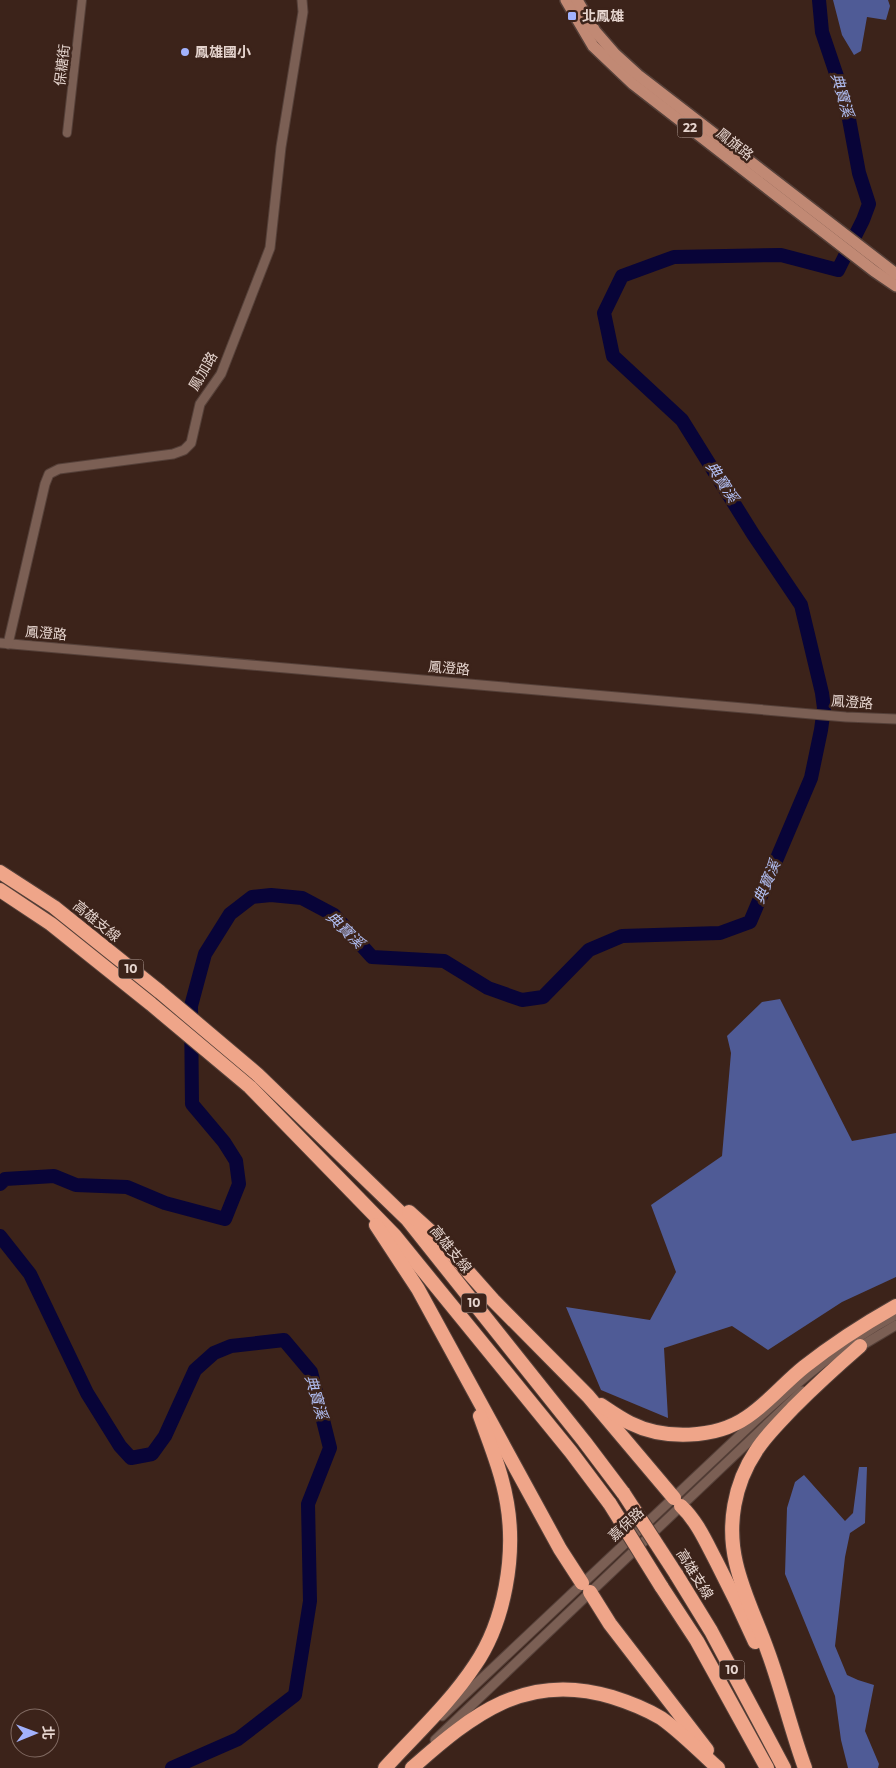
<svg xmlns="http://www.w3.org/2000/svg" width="896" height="1768" viewBox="0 0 896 1768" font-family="Montserrat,'Noto Sans TC',sans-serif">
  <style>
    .forest { fill: #4f5b96 }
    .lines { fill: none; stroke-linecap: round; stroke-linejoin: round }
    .river { stroke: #080438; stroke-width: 14 }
    .minor-casing { stroke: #554039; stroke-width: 10 }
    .tertiary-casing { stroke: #554039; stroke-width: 11 }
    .primary-casing { stroke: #554039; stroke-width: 14 }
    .motorway-casing { stroke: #554039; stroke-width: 16 }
    .minor { stroke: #7b5f54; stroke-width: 8 }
    .tertiary { stroke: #7b5f54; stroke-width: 9 }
    .primary { stroke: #c18974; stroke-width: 11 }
    .motorway { stroke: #efa589; stroke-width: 14 }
    .motorway-bridge-casing { stroke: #554039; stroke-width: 16; stroke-linecap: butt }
    .motorway-bridge { stroke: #efa589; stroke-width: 14 }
    .poi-dot { fill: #a2b2fd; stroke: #3c231a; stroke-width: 2 }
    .labels { text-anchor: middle; stroke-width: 5; stroke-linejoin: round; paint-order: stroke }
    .shield { fill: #3c231a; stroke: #b3a099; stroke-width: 1 }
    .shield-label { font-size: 12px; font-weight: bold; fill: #e6d5cf }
    .poi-label { font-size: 14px; font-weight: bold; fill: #e6d5cf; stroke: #3c231a; text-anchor: start }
    .street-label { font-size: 14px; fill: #e6d5cf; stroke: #3c231a }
    .water-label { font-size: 15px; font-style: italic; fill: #b1bef2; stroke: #3c231a }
  </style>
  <rect width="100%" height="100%" fill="#3c231a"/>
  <g class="forest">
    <polygon points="833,0 888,0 890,6 886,20 867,17 861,51 854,55 842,35"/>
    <polygon points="780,999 852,1141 896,1133 896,1277 842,1302 768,1350 732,1326 664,1348 668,1418 601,1390 566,1307 650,1320 676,1272 651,1205 722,1156 731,1053 727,1036 762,1002"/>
    <polygon points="859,1467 867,1467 865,1523 850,1533 845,1557 835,1646 847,1675 858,1680 874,1685 865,1731 879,1764 878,1768 848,1768 841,1740 835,1696 785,1574 787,1508 795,1482 804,1475 845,1521 853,1513"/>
  </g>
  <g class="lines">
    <g class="river">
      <polyline points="0,1184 5,1179 54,1176 76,1185 127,1187 165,1203 225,1219 239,1184 236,1161 224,1142 192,1104 191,1006 205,954 230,914 252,897 271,895 302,898 334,915 372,957 444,961 488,988 522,1000 543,997 589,950 622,936 720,933 750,922 811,778 821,730 824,708 822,693 801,605 753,534 682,420 613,356 604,313 622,276 674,257 781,255 838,270 863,220 869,204 859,173 846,103 822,32 819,0"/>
      <polyline points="0,1236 30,1274 87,1393 120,1446 131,1458 152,1454 165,1436 195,1370 214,1353 231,1346 284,1340 311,1372 330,1448 308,1504 310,1601 295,1695 238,1739 172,1768"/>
    </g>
    <g class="minor-casing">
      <polyline id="minor" points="67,133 82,0"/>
    </g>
    <g class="tertiary-casing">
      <g id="tertiary">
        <polyline points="0,643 846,717 896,719"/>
        <polyline points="8,644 45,484 49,474 59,469 173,454 184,450 191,443 200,404 221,374 270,248 281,147 303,12 302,0"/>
        <polyline points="856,1349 896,1325"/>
        <path d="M442 1716 755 1421C799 1381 843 1343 896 1315"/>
        <polyline points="435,1740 802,1391"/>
      </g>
    </g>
    <g class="primary-casing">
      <g id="primary">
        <polyline points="566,0 593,46 633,84 874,271 896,286"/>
        <polyline points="577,0 595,31 615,54 638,75 896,274"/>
      </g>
    </g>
    <g class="motorway-casing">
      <g id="motorway">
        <polyline points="0,872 54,907 160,992 257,1074 407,1219 584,1441 624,1494"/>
        <polyline points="0,890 51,924 151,1004 250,1087 395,1236 571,1452 610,1504"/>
        <polyline points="409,1212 440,1240 493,1300 588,1396 674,1498"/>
        <polyline points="376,1225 418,1289 560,1549 582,1583"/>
        <path d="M601 1405C610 1411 620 1418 630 1423 664 1440 715 1439 747 1417 768 1403 784 1383 804 1367 833 1344 864 1324 896 1306"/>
        <path d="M681 1506C697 1521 706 1542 716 1561 730 1588 743 1615 755 1642"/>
        <polyline points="676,1574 711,1631 784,1768"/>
        <polyline points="661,1586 697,1641 767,1768"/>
        <polyline points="590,1592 610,1624 707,1750"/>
        <path d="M385 1768C416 1734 450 1703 475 1665 505 1621 516 1555 507 1503 502 1473 490 1444 480 1416"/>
        <path d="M412 1768C473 1714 526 1671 612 1697 628 1702 646 1709 661 1718 681 1732 700 1752 718 1768"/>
        <path d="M805 1768C791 1730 782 1690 768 1652 758 1623 743 1594 736 1563 727 1525 734 1484 756 1451 766 1435 781 1421 793 1408 815 1386 837 1366 860 1346"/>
      </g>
    </g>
    <use href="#minor" class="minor"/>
    <use href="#tertiary" class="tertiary"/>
    <use href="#primary" class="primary"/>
    <use href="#motorway" class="motorway"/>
    <g class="motorway-bridge-casing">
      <g id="motorway-bridge">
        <polyline points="624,1494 676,1574"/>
        <polyline points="610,1504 661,1586"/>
      </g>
    </g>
    <use href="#motorway-bridge" class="motorway-bridge"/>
  </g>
  <g class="poi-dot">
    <rect x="567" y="11" width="10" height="10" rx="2.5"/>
    <circle cx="185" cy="52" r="5"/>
  </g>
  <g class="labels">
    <g class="shield">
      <rect x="677.5" y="118.5" width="25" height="19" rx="4"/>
      <rect x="118.5" y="959.5" width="25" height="19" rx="4"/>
      <rect x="461.5" y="1293.5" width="25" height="19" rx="4"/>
      <rect x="719.5" y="1660.5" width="25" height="19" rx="4"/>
    </g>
    <g class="shield-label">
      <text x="690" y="132">22</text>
      <text x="131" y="973">10</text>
      <text x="474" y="1307">10</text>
      <text x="732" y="1674">10</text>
    </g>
    <g class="poi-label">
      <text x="582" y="21">北鳳雄</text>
      <text x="195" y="57">鳳雄國小</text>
    </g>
    <g class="street-label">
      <text transform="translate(62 65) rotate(-83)" y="5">保糖街</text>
      <text transform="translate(735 144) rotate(38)" y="5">鳳旗路</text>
      <text transform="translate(203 371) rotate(-60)" y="5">鳳加路</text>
      <text transform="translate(46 633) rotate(5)" y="5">鳳澄路</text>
      <text transform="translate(449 668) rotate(5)" y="5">鳳澄路</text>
      <text transform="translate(852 702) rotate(4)" y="5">鳳澄路</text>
      <text transform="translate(97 921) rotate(39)" y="5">高雄支線</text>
      <text transform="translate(451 1249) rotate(51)" y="5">高雄支線</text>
      <text transform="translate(626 1524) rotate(-43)" y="5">嘉保路</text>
      <text transform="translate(695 1574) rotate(58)" y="5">高雄支線</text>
    </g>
    <g class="water-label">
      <text transform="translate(842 95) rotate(74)" y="5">典寶溪</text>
      <text transform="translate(722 482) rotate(57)" y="5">典寶溪</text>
      <text transform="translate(767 882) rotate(-67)" y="5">典寶溪</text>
      <text transform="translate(345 930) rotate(44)" y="5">典寶溪</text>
      <text transform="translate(316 1397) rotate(74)" y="5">典寶溪</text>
    </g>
  </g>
  <g transform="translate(35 1733) rotate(89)"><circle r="24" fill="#3c231a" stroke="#806a62"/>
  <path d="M0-4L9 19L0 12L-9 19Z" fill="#a2b2fd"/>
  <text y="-8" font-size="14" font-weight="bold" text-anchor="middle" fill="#e6d5cf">北</text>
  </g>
</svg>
